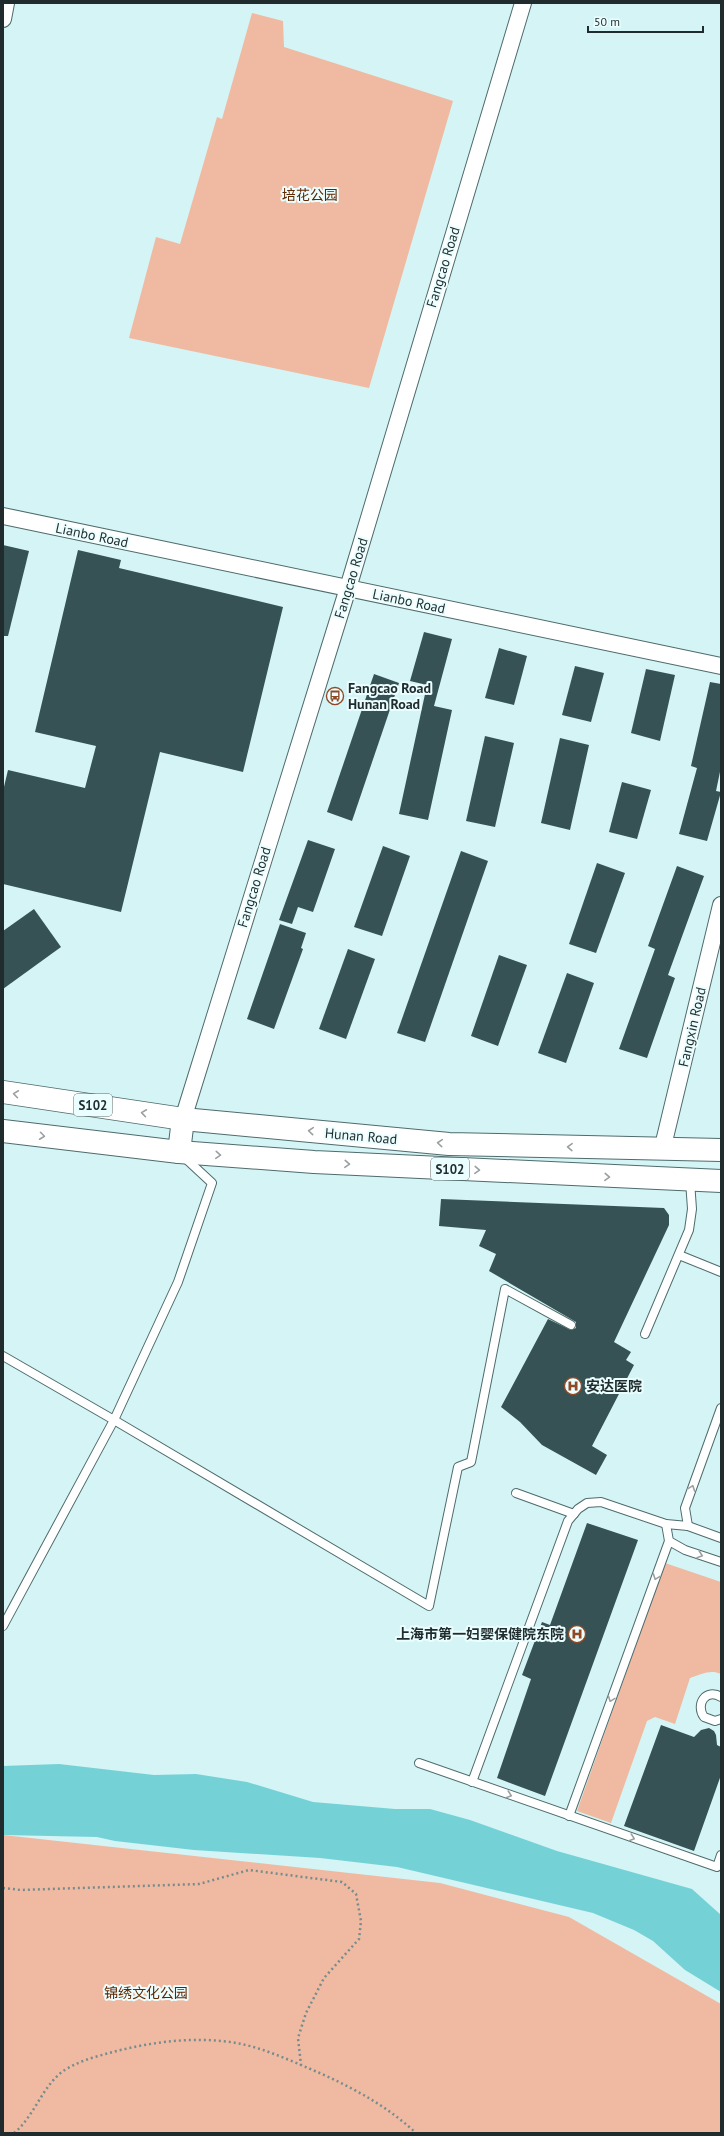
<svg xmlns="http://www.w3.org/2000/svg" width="724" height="2136" viewBox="0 0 724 2136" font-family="'PT Sans','Noto Sans SC',sans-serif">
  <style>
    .green { fill: #efbaa1 }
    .water { fill: #74d2d7 }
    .building { fill: #375254 }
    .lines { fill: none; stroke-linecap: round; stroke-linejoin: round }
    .lane-casing { stroke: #4f6b6c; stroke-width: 10 }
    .street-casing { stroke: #4f6b6c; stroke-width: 18 }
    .secondary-casing { stroke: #4f6b6c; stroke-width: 24 }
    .primary-casing { stroke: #4f6b6c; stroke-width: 24 }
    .path { stroke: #778c8d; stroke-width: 2.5; stroke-dasharray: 2 3; stroke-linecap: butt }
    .lane { stroke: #fff; stroke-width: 8 }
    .street { stroke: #fff; stroke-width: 16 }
    .secondary { stroke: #fff; stroke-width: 22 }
    .primary { stroke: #fff; stroke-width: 22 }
    .oneway { stroke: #9aa0a0 }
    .labels { text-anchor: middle; stroke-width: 4; stroke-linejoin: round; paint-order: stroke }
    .shield { fill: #ebfeff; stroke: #5c6a6b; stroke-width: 1 }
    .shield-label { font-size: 13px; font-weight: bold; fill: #1f2b2c }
    .park-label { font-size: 14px; fill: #612602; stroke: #ebfeff }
    .street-label { font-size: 14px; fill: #1f2b2c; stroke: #ebfeff }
    .poi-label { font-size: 14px; font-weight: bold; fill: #1f2b2c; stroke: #ebfeff; text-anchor: start }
  </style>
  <rect width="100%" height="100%" fill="#d4f4f5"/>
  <g class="green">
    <polygon points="252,13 283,21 284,47 453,101 369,388 129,338 156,237 180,244 217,117 222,119"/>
    <path d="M665 1563 721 1582V1674C711 1669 701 1674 690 1678L675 1724 655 1717 647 1721 611 1823 577 1811Z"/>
    <polygon points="3,1835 440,1883 569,1917 721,2004 721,2133 3,2133"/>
  </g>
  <polygon class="water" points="59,1764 154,1775 196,1774 247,1782 313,1802 395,1809 430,1809 470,1820 557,1851 692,1889 721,1915 721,1992 685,1970 653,1941 634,1930 593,1913 397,1867 320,1858 194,1850 115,1841 97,1837 3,1835 3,1766"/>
  <g class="building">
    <polygon points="3,545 29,551 8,636 3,636"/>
    <polygon points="78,550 121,560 119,568 283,607 243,772 160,752 121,912 3,884 3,791 8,770 85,788 96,746 35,732"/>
    <polygon points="424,632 452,639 434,706 452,710 428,820 399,814 427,685 410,681"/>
    <polygon points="499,648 527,656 514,705 485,698"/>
    <polygon points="575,666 604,673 591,722 562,715"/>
    <polygon points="646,669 675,675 660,741 631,733"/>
    <polygon points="374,674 399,683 352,821 327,812"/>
    <polygon points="710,682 721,684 721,767 716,791 721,792 707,841 679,834 697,768 691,766"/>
    <polygon points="485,736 514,743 495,827 466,821"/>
    <polygon points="560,738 589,745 570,830 541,823"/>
    <polygon points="622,782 651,790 637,839 609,832"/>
    <polygon points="308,840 335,849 313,912 298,907 292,924 279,920"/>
    <polygon points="383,846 410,856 382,936 354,927"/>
    <polygon points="461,851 488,861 425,1042 397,1033"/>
    <polygon points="597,863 625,873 596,953 569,944"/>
    <polygon points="677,866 704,876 668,975 675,978 647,1058 619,1049 655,949 648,946"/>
    <polygon points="34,909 61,947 3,989 3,931"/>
    <polygon points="280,924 306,933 301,948 303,949 274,1029 247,1019"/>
    <polygon points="348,949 375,959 346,1039 319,1029"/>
    <polygon points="499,955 527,965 498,1046 471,1036"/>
    <polygon points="567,973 594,983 566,1063 538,1053"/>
    <polygon points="441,1199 664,1208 669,1215 669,1225 614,1342 631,1352 626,1360 634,1365 592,1446 607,1455 596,1475 542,1445 520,1422 501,1407 548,1319 571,1330 576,1328 576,1322 489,1271 496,1254 479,1246 486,1230 439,1226"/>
    <polygon points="587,1523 638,1540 545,1796 497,1778 531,1679 522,1675 542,1622 550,1625"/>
    <polygon points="661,1725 694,1737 701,1730 709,1728 714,1731 716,1735 717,1745 721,1747 721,1775 694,1851 624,1826"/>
  </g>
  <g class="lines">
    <g class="lane-casing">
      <g id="lane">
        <polyline points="184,1157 212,1183 178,1282 114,1420 429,1606 458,1467 471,1462 505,1289 571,1325"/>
        <polyline points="679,1255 721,1272"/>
        <polyline points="645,1334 689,1230 692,1209 690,1181"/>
        <polyline points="3,1356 114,1420 3,1626"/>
        <polyline points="516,1493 574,1514"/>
        <polyline points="666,1524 669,1541 685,1550 721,1562"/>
        <polyline points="688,1526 685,1508 721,1408"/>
        <path d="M721 1697C706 1688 695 1704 704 1717L715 1721 721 1719"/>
        <polyline points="419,1763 717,1867 721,1855"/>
        <polyline points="472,1782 568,1521 578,1509 587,1503 601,1502 666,1524 688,1526 721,1538"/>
        <polyline points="569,1816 669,1541"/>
      </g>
    </g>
    <g class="street-casing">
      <g id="street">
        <polyline points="3,19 6,3"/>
        <polyline points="3,516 721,666"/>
        <polyline points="183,1119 348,588 523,3"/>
        <polyline points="662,1150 721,905"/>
      </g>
    </g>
    <g class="secondary-casing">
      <polyline id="secondary" points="179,1152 183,1119"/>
    </g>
    <g class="primary-casing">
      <g id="primary">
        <polyline points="3,1092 183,1119 449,1144 721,1150"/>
        <polyline points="3,1131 179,1152 314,1162 721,1181"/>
      </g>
    </g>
    <g class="path">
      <polyline points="3,1888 21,1890 199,1884 249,1870 342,1882 356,1894 361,1921 359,1939 324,1978 306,2013 298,2038 301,2065"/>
      <path d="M14 2133C36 2115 43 2082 68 2068 82 2060 98 2056 113 2052 158 2040 212 2034 257 2048 279 2055 301 2065 322 2074 357 2090 388 2107 416 2133"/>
    </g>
    <use href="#lane" class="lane"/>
    <use href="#street" class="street"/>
    <use href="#secondary" class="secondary"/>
    <use href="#primary" class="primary"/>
  </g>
  <defs><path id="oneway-chevron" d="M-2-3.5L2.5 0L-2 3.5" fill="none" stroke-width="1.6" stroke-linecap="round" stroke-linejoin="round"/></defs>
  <g class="oneway">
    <use href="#oneway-chevron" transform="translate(16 1094) rotate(-172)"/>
    <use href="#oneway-chevron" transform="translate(144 1113) rotate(-172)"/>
    <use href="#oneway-chevron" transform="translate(311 1131) rotate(-175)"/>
    <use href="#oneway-chevron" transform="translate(42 1136) rotate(7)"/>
    <use href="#oneway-chevron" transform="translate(440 1143) rotate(-175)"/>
    <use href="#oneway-chevron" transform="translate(570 1147) rotate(-178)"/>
    <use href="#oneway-chevron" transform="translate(218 1155) rotate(4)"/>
    <use href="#oneway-chevron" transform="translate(347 1164) rotate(3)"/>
    <use href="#oneway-chevron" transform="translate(477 1170) rotate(3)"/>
    <use href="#oneway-chevron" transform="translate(607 1177) rotate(3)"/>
    <use href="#oneway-chevron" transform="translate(692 1488) rotate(-70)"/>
    <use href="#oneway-chevron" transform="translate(700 1555) rotate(19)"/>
    <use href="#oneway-chevron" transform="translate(656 1577) rotate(110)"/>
    <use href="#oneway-chevron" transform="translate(611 1699) rotate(110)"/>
    <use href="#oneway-chevron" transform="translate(509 1795) rotate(19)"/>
    <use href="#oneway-chevron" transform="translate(632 1838) rotate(19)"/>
  </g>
  <defs>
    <g id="bus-ring" transform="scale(0.9)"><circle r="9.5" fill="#ebfeff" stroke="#904924" stroke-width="1.5"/><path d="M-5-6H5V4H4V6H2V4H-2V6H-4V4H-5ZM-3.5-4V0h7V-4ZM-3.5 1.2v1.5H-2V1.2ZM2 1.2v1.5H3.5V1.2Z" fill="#904924"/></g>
    <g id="hospital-ring" transform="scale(0.9)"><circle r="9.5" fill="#ebfeff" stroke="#904924" stroke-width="1.5"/><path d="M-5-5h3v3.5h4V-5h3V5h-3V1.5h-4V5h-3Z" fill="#904924"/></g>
  </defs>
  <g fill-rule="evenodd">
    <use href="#bus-ring" x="335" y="696"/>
    <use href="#hospital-ring" x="573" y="1386"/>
    <use href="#hospital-ring" x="577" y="1634"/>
  </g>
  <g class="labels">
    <g class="shield">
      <rect x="74" y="1094" width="38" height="22" rx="3"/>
      <rect x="431" y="1158" width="38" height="22" rx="3"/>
    </g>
    <g class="shield-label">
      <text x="93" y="1110">S102</text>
      <text x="450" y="1174">S102</text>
    </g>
    <g class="park-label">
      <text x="310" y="200">培花公园</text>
      <text x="146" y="1998">锦绣文化公园</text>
    </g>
    <g class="street-label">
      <text transform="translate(443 267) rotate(-73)" y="5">Fangcao Road</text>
      <text transform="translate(92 535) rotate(12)" y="5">Lianbo Road</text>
      <text transform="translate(351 578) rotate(-73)" y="5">Fangcao Road</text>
      <text transform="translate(409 601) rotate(12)" y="5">Lianbo Road</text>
      <text transform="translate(254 887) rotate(-73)" y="5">Fangcao Road</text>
      <text transform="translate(692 1027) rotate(-77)" y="5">Fangxin Road</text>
      <text transform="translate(361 1136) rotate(5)" y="5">Hunan Road</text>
    </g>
    <g class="poi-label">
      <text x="348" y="693">Fangcao Road<tspan x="348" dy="16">Hunan Road</tspan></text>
      <text x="586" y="1391">安达医院</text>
      <text x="564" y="1639" text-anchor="end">上海市第一妇婴保健院东院</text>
    </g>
  </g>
  <rect width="724" height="2136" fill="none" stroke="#1f2b2c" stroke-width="8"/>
  <path d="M588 26v6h115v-6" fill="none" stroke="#1f2b2c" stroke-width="2"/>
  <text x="594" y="26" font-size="12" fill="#1f2b2c" stroke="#ebfeff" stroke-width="3" paint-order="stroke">50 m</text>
</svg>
